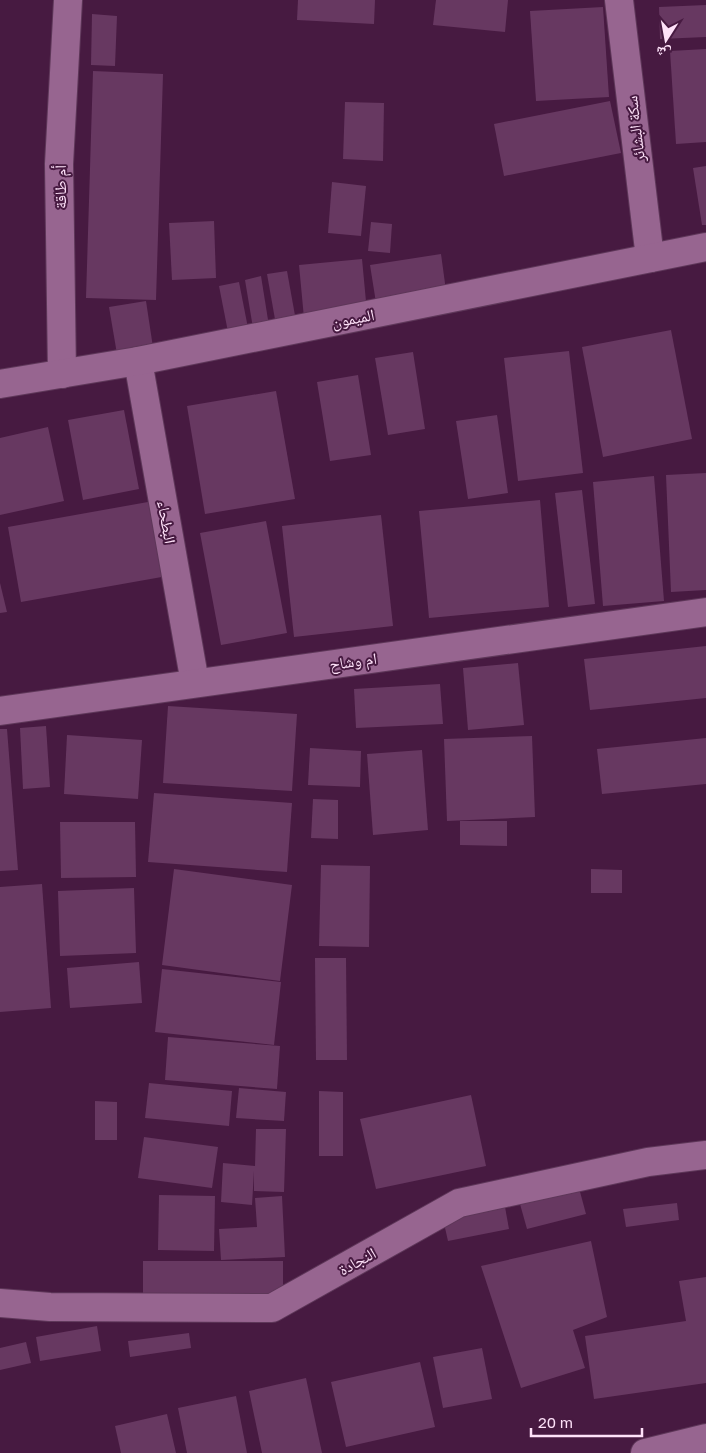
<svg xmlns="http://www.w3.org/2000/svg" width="706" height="1453" viewBox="0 0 706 1453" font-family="'Golos Text','Noto Naskh Arabic',sans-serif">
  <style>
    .building { fill: #673861 }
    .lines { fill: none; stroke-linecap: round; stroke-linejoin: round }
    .minor-casing { stroke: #5e3759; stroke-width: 30 }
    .tertiary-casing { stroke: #5e3759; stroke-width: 30 }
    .minor { stroke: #976590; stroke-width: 28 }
    .tertiary { stroke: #976590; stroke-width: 28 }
    .labels { text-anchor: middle; stroke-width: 4; stroke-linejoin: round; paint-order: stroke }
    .street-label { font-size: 16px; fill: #fee2f9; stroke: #471a41 }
  </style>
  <rect width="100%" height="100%" fill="#471a41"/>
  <g class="building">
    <polygon points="298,0 375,0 374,24 297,20"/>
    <polygon points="436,0 508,0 505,32 433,25"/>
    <polygon points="706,5 706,37 660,39 659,7"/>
    <polygon points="603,7 609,97 536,101 530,11"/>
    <polygon points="92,14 117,16 115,66 91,65"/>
    <polygon points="706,49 706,142 676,144 670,51"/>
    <polygon points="93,71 163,74 156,300 86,298"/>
    <polygon points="610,101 621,153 504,176 494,124"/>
    <polygon points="345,102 384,103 383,161 343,159"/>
    <polygon points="706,166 706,225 702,225 693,168"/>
    <polygon points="332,182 366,186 361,236 328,233"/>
    <polygon points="214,221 216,278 172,280 169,223"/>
    <polygon points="371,222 392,224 390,253 368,251"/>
    <polygon points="441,254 447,298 377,309 370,265"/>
    <polygon points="362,259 367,312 304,318 299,265"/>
    <polygon points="287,271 296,321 276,325 267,274"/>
    <polygon points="261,276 269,326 253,328 245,280"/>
    <polygon points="239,282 248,328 228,332 219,286"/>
    <polygon points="146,301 154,354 118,360 109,307"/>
    <polygon points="671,330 692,439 603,457 582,347"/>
    <polygon points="569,351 583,473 518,481 504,358"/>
    <polygon points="413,352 425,429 388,435 375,358"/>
    <polygon points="358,375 371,455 330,461 317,382"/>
    <polygon points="276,391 295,499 205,514 187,406"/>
    <polygon points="124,410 139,489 83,500 68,420"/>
    <polygon points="497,415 508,493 468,499 456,421"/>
    <polygon points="48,427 64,501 0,515 0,438"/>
    <polygon points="706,473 706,590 671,592 666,475"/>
    <polygon points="654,476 664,601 603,606 593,482"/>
    <polygon points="582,490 595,604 568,607 555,493"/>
    <polygon points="159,500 173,575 21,602 8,527"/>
    <polygon points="540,500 549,607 429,618 419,511"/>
    <polygon points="381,515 393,626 294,637 282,526"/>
    <polygon points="266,521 287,633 221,645 200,533"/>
    <polygon points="0,583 7,612 0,613"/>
    <polygon points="706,646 706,698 590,710 584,659"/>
    <polygon points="518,663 524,725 468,730 463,668"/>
    <polygon points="440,684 443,724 356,728 354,689"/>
    <polygon points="168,706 297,714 292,791 163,783"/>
    <polygon points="46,726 50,787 23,789 20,728"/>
    <polygon points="0,729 7,729 18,870 0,871"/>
    <polygon points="67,735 142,740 138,799 64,794"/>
    <polygon points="532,736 535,817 447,821 444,739"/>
    <polygon points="706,738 706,784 602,794 597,749"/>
    <polygon points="310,748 361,751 360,787 308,785"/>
    <polygon points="422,750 428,830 373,835 367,754"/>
    <polygon points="154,793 292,803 287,872 148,862"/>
    <polygon points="313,799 338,800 338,839 311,838"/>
    <polygon points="460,821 507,821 507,846 460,845"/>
    <polygon points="60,822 135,822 136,877 61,878"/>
    <polygon points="321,865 370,866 369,947 319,946"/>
    <polygon points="174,869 292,885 280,981 162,965"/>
    <polygon points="591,869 622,870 622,893 591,893"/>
    <polygon points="42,884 51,1008 0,1012 0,887"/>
    <polygon points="134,888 136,953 60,956 58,891"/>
    <polygon points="315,958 346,958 347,1060 316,1060"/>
    <polygon points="139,962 142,1003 70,1008 67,968"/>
    <polygon points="162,969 281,982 274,1045 155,1032"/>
    <polygon points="168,1037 280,1046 277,1089 165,1080"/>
    <polygon points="149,1083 232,1091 229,1126 145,1118"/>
    <polygon points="239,1088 286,1092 284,1121 236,1118"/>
    <polygon points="319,1091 343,1092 343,1156 319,1156"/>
    <polygon points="471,1095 486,1166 376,1189 360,1119"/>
    <polygon points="95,1101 117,1102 117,1140 95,1140"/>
    <polygon points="256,1129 286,1129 284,1192 254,1191 254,1171 252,1205 221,1202 223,1163 255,1166"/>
    <polygon points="144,1137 218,1147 212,1188 138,1178"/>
    <polygon points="579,1188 586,1214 527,1229 520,1204"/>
    <polygon points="159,1195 215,1196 214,1251 158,1250"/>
    <polygon points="282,1196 285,1257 221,1260 219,1229 257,1227 255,1198"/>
    <polygon points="677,1203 679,1220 626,1227 623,1209"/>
    <polygon points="505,1207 509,1229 448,1241 443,1219"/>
    <polygon points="591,1241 607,1317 573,1330 585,1368 521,1388 481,1266"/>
    <polygon points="143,1261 283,1261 283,1296 143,1295"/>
    <polygon points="706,1277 706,1383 594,1399 585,1336 686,1321 679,1281"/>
    <polygon points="97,1326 101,1351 40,1361 36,1337"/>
    <polygon points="189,1333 191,1348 130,1357 128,1341"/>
    <polygon points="26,1342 31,1363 0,1370 0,1348"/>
    <polygon points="482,1348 492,1399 443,1408 433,1357"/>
    <polygon points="420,1362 435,1427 346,1447 331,1382"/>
    <polygon points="306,1378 322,1453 262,1453 249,1391"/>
    <polygon points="236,1396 247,1453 187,1453 178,1408"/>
    <polygon points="167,1414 176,1453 121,1453 115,1426"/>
  </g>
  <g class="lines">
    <g class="minor-casing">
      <g id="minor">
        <polyline points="619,0 650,258"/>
        <polyline points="138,361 195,683"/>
        <polyline points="62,374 59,164 68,0"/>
        <polyline points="0,384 138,361 706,247"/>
        <polyline points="0,711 706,612"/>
        <polyline points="0,1303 50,1307 272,1308 459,1203 648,1162 706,1155"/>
      </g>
    </g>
    <g class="tertiary-casing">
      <polyline id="tertiary" points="645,1453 706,1438"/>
    </g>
    <use href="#minor" class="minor"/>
    <use href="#tertiary" class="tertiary"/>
  </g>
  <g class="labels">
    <g class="street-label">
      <text transform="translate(635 129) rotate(-97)" y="6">سكة البشائر</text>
      <text transform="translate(60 187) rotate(-90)" y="6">أم طاقة</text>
      <text transform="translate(353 318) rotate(-11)" y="6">الميمون</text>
      <text transform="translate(167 522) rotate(80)" y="6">البطحاء</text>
      <text transform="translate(353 661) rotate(-8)" y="6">ام وشاح</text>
      <text transform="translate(357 1261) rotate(-29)" y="6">النجادة</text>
    </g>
  </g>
  <g transform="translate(666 40) rotate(191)" stroke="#471a41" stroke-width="4" paint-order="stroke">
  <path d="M0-4L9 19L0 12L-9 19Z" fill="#fee2f9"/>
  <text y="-8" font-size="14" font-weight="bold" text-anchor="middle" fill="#fee2f9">ش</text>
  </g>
  <path d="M531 1428v8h111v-8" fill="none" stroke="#fee2f9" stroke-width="2.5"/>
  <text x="538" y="1428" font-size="15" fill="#fee2f9" stroke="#471a41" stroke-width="4" paint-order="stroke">20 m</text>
</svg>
